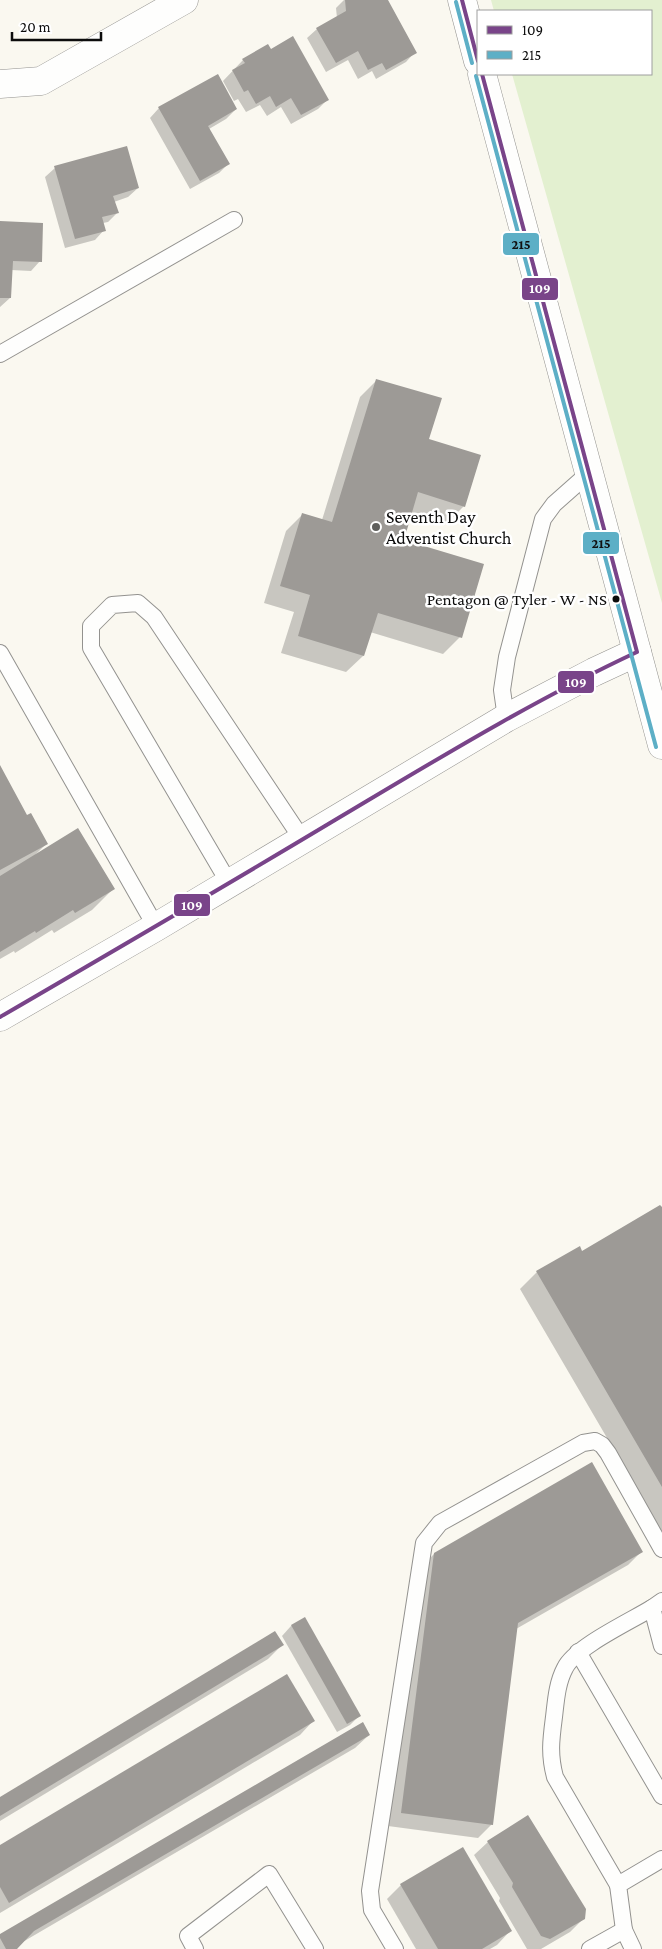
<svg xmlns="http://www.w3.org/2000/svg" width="662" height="1949" viewBox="0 0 662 1949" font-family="'Crimson Pro',serif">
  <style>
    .green { fill: #e3f0d0 }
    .shadow { fill: #0003 }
    .building { fill: #9d9a96 }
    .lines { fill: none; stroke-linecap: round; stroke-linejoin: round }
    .service-casing { stroke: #93928f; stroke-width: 18 }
    .minor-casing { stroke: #93928f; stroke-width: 29 }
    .tertiary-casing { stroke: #93928f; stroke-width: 29 }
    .service { stroke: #fefefd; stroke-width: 16 }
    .minor { stroke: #fefefd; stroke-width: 28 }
    .tertiary { stroke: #fefefd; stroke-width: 28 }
    .bus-1-casing { stroke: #fff; stroke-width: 8 }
    .bus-2-casing { stroke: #fff; stroke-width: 8 }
    .bus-1 { stroke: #794489; stroke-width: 4 }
    .bus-2 { stroke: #5dafc6; stroke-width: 4 }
    .poi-dot { fill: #5f5f5c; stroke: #fff; stroke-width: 2 }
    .bus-dot { fill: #0c0c0c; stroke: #fff; stroke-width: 2 }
    .labels { text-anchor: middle; stroke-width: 5; stroke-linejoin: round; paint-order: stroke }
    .bus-label { font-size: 17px; fill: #0c0c0c; stroke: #fff; text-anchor: end }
    .poi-label { font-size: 18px; fill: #0c0c0c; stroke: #fff; text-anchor: start }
    .line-badge { stroke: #fff; stroke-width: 2 }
    .badge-label { font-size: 14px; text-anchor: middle; font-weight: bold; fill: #fff }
    .pale-badge-label { font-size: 14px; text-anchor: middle; font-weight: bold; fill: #111 }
  </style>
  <rect width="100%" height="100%" fill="#faf8f0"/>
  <polygon class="green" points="491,0 662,0 662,603 512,74 651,74 651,11 494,11"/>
  <g class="shadow">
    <polygon points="344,0 386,0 415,52 406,62 376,79 372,71 358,79 348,60 326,72 307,38 317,29 337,18 336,8"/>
    <polygon points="270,50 327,100 318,109 291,124 281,107 267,116 260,105 246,112 238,99 234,101 223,81 243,60"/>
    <polygon points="159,108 236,109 226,119 209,129 228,164 219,173 190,189 150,118"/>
    <polygon points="55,168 138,188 128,197 114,202 117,213 108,222 103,223 104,230 95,240 65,248 45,177"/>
    <polygon points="0,222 40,261 31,271 11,270 10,298 0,307"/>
    <polygon points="377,380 427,440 464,506 447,523 411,512 402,541 460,637 443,654 370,632 363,656 346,672 281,653 294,612 264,603 286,531 303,514 322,520 360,397"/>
    <polygon points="0,768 27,817 46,844 35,855 113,889 92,910 54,933 52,930 15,953 14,951 0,959"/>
    <polygon points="662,1208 662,1532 520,1289 537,1272 582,1252"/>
    <polygon points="642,1551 628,1565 516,1629 492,1824 478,1838 388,1826 420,1568 434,1554"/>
    <polygon points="304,1619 359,1716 350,1725 337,1732 282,1636 291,1626"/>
    <polygon points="282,1645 268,1659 0,1821 0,1798"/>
    <polygon points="313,1721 300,1735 0,1913 0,1847"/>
    <polygon points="369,1735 355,1748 21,1943 16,1949 0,1949 0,1935"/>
    <polygon points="488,1842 584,1918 570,1932 541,1949 527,1949 499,1901 500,1898 474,1855"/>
    <polygon points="463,1849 510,1931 497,1945 490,1949 416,1949 387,1899 401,1885"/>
  </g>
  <g class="building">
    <polygon points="345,0 388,0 417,53 386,70 382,63 368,70 358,51 336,63 316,28 346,11"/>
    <polygon points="293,36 329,100 301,115 291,98 276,107 270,96 256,104 248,90 244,92 232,70 245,63 242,59 268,44 271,49"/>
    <polygon points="218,74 237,109 208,126 230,164 200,181 158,107"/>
    <polygon points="127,146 139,188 113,196 119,213 102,217 106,231 75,239 54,166"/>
    <polygon points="0,221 43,223 42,262 13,261 11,298 0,298"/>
    <polygon points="376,379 442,398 429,439 481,455 465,507 418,492 404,540 484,564 462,638 378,613 364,656 298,636 310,595 280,586 302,513 332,522"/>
    <polygon points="0,765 27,815 31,813 48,844 0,870"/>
    <polygon points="78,828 115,889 75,913 73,910 36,933 35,931 0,952 0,876"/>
    <polygon points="660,1205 662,1207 662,1487 536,1271 580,1246 582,1251"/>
    <polygon points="592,1462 643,1552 518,1623 493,1825 401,1813 434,1553"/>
    <polygon points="305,1617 361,1716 347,1724 291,1625"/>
    <polygon points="275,1631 284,1645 0,1816 0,1797"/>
    <polygon points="287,1674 315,1721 9,1903 0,1887 0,1845"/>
    <polygon points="363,1722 370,1735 34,1931 17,1949 6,1949 0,1938 0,1934"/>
    <polygon points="528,1815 586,1909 585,1919 550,1939 541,1936 512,1887 513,1883 487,1841"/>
    <polygon points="463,1847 512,1931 482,1949 438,1949 400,1884"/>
  </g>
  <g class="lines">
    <g class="service-casing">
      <g id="service">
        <polyline points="0,354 234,220"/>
        <polyline points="0,653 156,927"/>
        <polyline points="506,718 502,690 507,657 543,519 554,504 589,473"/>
        <polyline points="229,883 91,648 91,626 112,605 138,603 154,617 302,839"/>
        <polyline points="662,1601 652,1608 662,1646"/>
        <polyline points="578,1652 662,1796"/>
        <path d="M618 1885 555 1777C549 1754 551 1740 554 1717 556 1700 557 1683 565 1668 575 1647 631 1621 652 1608"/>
        <polyline points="624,1930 618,1885 662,1859"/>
        <polyline points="195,1949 188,1936 269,1874 315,1949"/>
        <polyline points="395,1949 372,1910 370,1891 424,1543 440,1523 583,1443 595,1441 602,1445 608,1453 662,1549"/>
        <polyline points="590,1949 624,1930 633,1949"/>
      </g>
    </g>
    <g class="minor-casing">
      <polyline id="minor" points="0,84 41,81 184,0"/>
    </g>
    <g class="tertiary-casing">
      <g id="tertiary">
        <polyline points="462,0 478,61"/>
        <polyline points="482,74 662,745"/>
        <polyline points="0,1017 156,927 506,718 594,672 637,652"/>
      </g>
    </g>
    <use href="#service" class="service"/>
    <use href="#minor" class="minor"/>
    <use href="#tertiary" class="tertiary"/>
    <g class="bus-1-casing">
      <g id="bus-1">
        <polyline points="462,0 478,61"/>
        <path d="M0 1017C110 953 220 889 330 823 431 763 530 702 637 652L482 74"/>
      </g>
    </g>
    <g class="bus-2-casing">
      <g id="bus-2">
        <polyline points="456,2 472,63"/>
        <polyline points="476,76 656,747"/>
      </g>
    </g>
    <use href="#bus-1" class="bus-1"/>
    <use href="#bus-2" class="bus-2"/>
  </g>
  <circle class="poi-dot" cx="376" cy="527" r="5"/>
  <circle class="bus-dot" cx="616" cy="599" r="4.5"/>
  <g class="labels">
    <g class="bus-label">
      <text x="607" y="605">Pentagon @ Tyler - W - NS</text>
    </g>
    <g class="poi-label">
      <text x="386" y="523">Seventh Day<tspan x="386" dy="21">Adventist Church</tspan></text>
    </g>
  </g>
  <g class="line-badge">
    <rect x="502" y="232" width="38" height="24" rx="5" fill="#5dafc6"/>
    <rect x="521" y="277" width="38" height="24" rx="5" fill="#794489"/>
    <rect x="582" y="531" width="38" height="24" rx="5" fill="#5dafc6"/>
    <rect x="557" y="670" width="38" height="24" rx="5" fill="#794489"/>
    <rect x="173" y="893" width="38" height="24" rx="5" fill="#794489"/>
  </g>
  <g class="badge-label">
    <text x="540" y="293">109</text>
    <text x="576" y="687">109</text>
    <text x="192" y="910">109</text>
  </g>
  <g class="pale-badge-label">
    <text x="521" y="249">215</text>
    <text x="601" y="548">215</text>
  </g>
  <rect x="477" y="10" width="175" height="65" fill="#ffffff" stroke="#9e9e9e"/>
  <rect x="487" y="26" width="25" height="8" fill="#794489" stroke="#9e9e9e"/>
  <text x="522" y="35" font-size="15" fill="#0c0c0c">109</text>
  <rect x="487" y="51" width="25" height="8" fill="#5dafc6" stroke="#9e9e9e"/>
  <text x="522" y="60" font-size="15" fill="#0c0c0c">215</text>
  <path d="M12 32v8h89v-8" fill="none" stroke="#0c0c0c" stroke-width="2.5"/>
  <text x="20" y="32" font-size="15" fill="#0c0c0c" stroke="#ffffff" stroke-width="4" paint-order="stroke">20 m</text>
</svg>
